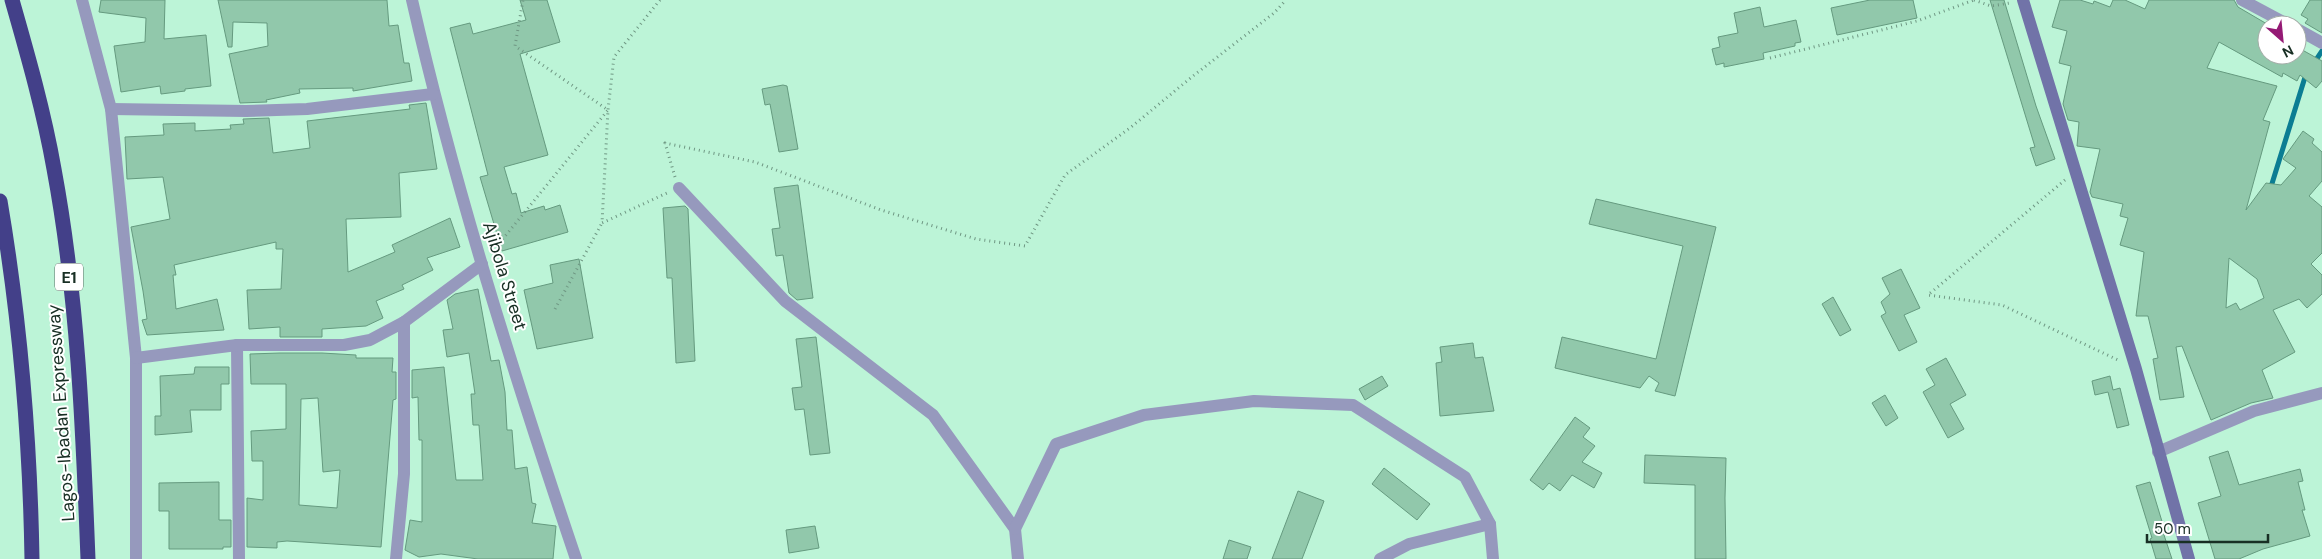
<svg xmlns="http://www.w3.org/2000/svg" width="2322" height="559" viewBox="0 0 2322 559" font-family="'DM Sans',sans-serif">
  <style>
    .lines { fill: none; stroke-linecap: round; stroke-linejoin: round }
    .stream { stroke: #0b7d93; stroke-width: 5 }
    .building { fill: #91c8ab; stroke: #659a7f; fill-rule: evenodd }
    .path { stroke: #6f9783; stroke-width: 3; stroke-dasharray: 1 4; stroke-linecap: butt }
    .street { stroke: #9699bd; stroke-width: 12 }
    .secondary { stroke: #7173a8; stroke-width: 12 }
    .highway { stroke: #434089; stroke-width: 15 }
    .labels { text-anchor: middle; stroke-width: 4; stroke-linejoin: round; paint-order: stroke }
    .shield { fill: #fff; stroke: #5d6d66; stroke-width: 1 }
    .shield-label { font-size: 16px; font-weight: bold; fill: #182f24 }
    .street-label { font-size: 18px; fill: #182f24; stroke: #fff }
  </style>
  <rect width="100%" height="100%" fill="#bcf4d7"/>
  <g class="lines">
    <g class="stream">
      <polyline points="2314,63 2322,51"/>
      <polyline points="2270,190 2306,74"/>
    </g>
  </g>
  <g class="building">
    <polygon points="101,0 165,0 164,39 206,35 211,86 185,89 185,91 161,94 160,86 121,92 114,46 145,42 146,18 99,12"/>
    <polygon points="218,0 387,0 389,26 398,25 404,63 409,63 412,81 353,91 353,88 299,89 300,93 266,100 267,102 240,103 229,54 268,46 267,23 233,22 232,47 228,47"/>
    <polygon points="520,0 547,0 560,42 520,54 548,155 504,167 512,194 516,193 521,213 544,206 545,210 560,205 568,232 502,251 480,177 488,175 450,28 470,23 473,34 526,20"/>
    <polygon points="1870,0 1913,0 1917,18 1837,35 1831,8"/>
    <polygon points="1990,0 2004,0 2036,106 2055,159 2036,166 2030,148 2035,147"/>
    <path d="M2060 0H2080L2093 4 2094 1 2110 7 2113 0H2125L2145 9 2149 0H2234L2238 7 2267 24V55H2297V47L2322 61V81L2316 88 2300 75 2297 81 2283 73 2282 77 2219 42 2207 68 2277 86 2263 120 2270 122 2246 210 2266 183 2281 185 2296 168 2283 159 2303 131 2314 139 2312 143 2322 152V181L2309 196 2322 207V253L2311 264 2322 275V294L2307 308 2299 299 2273 310 2295 352 2262 370 2273 398 2251 403 2211 420 2182 346 2176 347 2184 397 2160 400 2153 359 2158 358 2148 316H2136L2144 252 2120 245 2128 218 2120 216 2123 204 2092 197 2090 192 2100 149 2077 146 2079 122 2068 120 2063 104 2071 66 2059 63 2067 31 2052 27ZM2229 258 2257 279 2264 298 2240 310 2236 303 2226 308Z"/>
    <polygon points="2310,0 2322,0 2322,33 2305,23 2308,19 2301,15"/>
    <polygon points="1760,7 1764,27 1796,20 1801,42 1795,43 1795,46 1763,53 1764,59 1724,67 1724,63 1716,65 1712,49 1720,47 1718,37 1738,33 1734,13"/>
    <polygon points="783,85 787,86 798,149 779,152 770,104 765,105 762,89"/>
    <polygon points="426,103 437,169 399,173 401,217 346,219 348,272 395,252 392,245 450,218 460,247 427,258 433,270 402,285 404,289 376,301 383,318 366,326 322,329 322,337 280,337 280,327 249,329 247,290 281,289 283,249 276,249 276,242 174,265 176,275 173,275 176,309 217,299 224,330 147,335 142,320 147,319 143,291 131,227 170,219 163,177 127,179 125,137 164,135 163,124 195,123 195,131 231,129 230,125 244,124 243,119 269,118 273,153 310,148 307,121 410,109 409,105"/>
    <polygon points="798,185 813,298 797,300 789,293 783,255 776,256 772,229 780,228 774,188"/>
    <polygon points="1596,199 1716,227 1675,396 1655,391 1659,383 1649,376 1640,388 1555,368 1562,337 1656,359 1683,246 1589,224"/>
    <polygon points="685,206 688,209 695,361 676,363 672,278 667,278 663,208"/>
    <polygon points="579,259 593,338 537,349 524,290 553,283 550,265"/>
    <polygon points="1901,269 1920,308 1904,315 1917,342 1899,351 1881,316 1886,313 1881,302 1890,294 1882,278"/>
    <polygon points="478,289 491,361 499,360 505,392 507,430 512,430 515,469 527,467 532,503 536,504 532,523 556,526 553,559 478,559 441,554 419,557 405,550 410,520 422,522 422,440 419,440 418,397 412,398 412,370 444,367 456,480 483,480 479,425 473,425 471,394 475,394 469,353 447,357 443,330 453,329 447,300 455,294"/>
    <polygon points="1833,297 1851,330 1840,336 1822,304"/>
    <polygon points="816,337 830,453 810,455 804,409 795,410 792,388 802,387 796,339"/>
    <polygon points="1473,343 1475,358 1483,357 1494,411 1440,416 1436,363 1442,362 1440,347"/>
    <path d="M280 353H322L356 355V358H393L392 372H396V399L393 400 381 547 287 541 277 542V548L247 547V498L263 500V461H252L251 431 286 429V384H251L250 354ZM318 398 323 472 340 470 337 508 299 505 301 399Z"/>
    <polygon points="1946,358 1966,395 1950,404 1964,429 1948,438 1923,392 1935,385 1926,369"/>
    <polygon points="195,367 229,367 229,384 221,384 221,410 190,410 192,432 155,435 155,416 161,416 160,376 194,374"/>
    <polygon points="1382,376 1388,386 1365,400 1359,389"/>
    <polygon points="2110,376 2113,390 2120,388 2129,425 2117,428 2108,392 2095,395 2092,381"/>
    <polygon points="1885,395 1898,418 1886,426 1872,403"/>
    <polygon points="1575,417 1590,428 1583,437 1595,446 1582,462 1602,473 1594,488 1572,475 1560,491 1549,483 1543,490 1530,480"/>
    <polygon points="2228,451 2239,485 2300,469 2303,481 2298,482 2305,510 2302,510 2310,536 2263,549 2239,559 2215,559 2198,503 2221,496 2209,457"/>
    <polygon points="1645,455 1726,458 1725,498 1726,559 1695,559 1695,485 1644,483"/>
    <polygon points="1384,468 1430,504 1417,520 1372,484"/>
    <polygon points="219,482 219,520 231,520 231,547 223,547 223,549 169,549 169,511 159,511 159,483"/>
    <polygon points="2150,482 2164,528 2162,529 2172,559 2156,559 2150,539 2152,538 2136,486"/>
    <polygon points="1298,491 1324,501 1302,559 1272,559"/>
    <polygon points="815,526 819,548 789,553 786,530"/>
    <polygon points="1229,540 1251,547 1247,559 1223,559"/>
  </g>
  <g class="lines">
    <g class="path">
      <polyline points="660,0 614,57 608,110 602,223 667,193"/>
      <polyline points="1974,0 1991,6 2010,3"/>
      <polyline points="1770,58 1917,21 1974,0"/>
      <polyline points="675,177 665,143 755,162 881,210 976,239 1025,246 1065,175 1130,128 1193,76 1274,13 1286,0"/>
      <polyline points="2065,180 1928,295 2002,305 2120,361"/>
      <polyline points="493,251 608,110 515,46 523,0"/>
      <polyline points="555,309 602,223"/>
    </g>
    <g class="street">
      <polyline points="82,0 111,109 136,358 136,559"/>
      <path d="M412 0C455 189 514 375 576 559"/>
      <polyline points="2242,0 2289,25"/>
      <polyline points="2297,29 2322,43"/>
      <polyline points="111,109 246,111 307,109 433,94"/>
      <polyline points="679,188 785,301 933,415 1015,529 1018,559"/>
      <polyline points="237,345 239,559"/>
      <polyline points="136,358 237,345 344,345 370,340 404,322 482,264"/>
      <polyline points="2158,452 2254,411 2322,393"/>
      <polyline points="1015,529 1056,444 1144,415 1254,401 1353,405 1465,477 1490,524"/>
      <polyline points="396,559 404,474 404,322"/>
      <polyline points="1380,559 1409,544 1490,524 1493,559"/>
    </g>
    <polyline class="secondary" points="2023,0 2136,369 2189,559"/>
    <g class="highway">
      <path d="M12 0C28 56 44 112 54 169 78 298 83 429 88 559"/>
      <path d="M0 201C20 319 30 439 32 559"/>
    </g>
  </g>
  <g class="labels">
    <rect class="shield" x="55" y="263.5" width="28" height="27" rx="4"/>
    <g class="shield-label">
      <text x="69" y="283">E1</text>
    </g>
    <g class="street-label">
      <text transform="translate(505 276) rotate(73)" y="6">Ajibola Street</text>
      <text transform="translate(61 413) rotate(-94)" y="6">Lagos-Ibadan Expressway</text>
    </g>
  </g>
  <g transform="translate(2282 40) rotate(153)"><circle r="24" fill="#ffffff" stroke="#a3aca7"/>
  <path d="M0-4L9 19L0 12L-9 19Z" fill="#951a75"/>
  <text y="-8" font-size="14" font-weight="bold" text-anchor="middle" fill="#182f24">N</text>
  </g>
  <path d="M2147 534v8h121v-8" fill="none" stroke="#182f24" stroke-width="2.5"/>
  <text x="2154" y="534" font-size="15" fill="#182f24" stroke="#ffffff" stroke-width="4" paint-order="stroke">50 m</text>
</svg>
